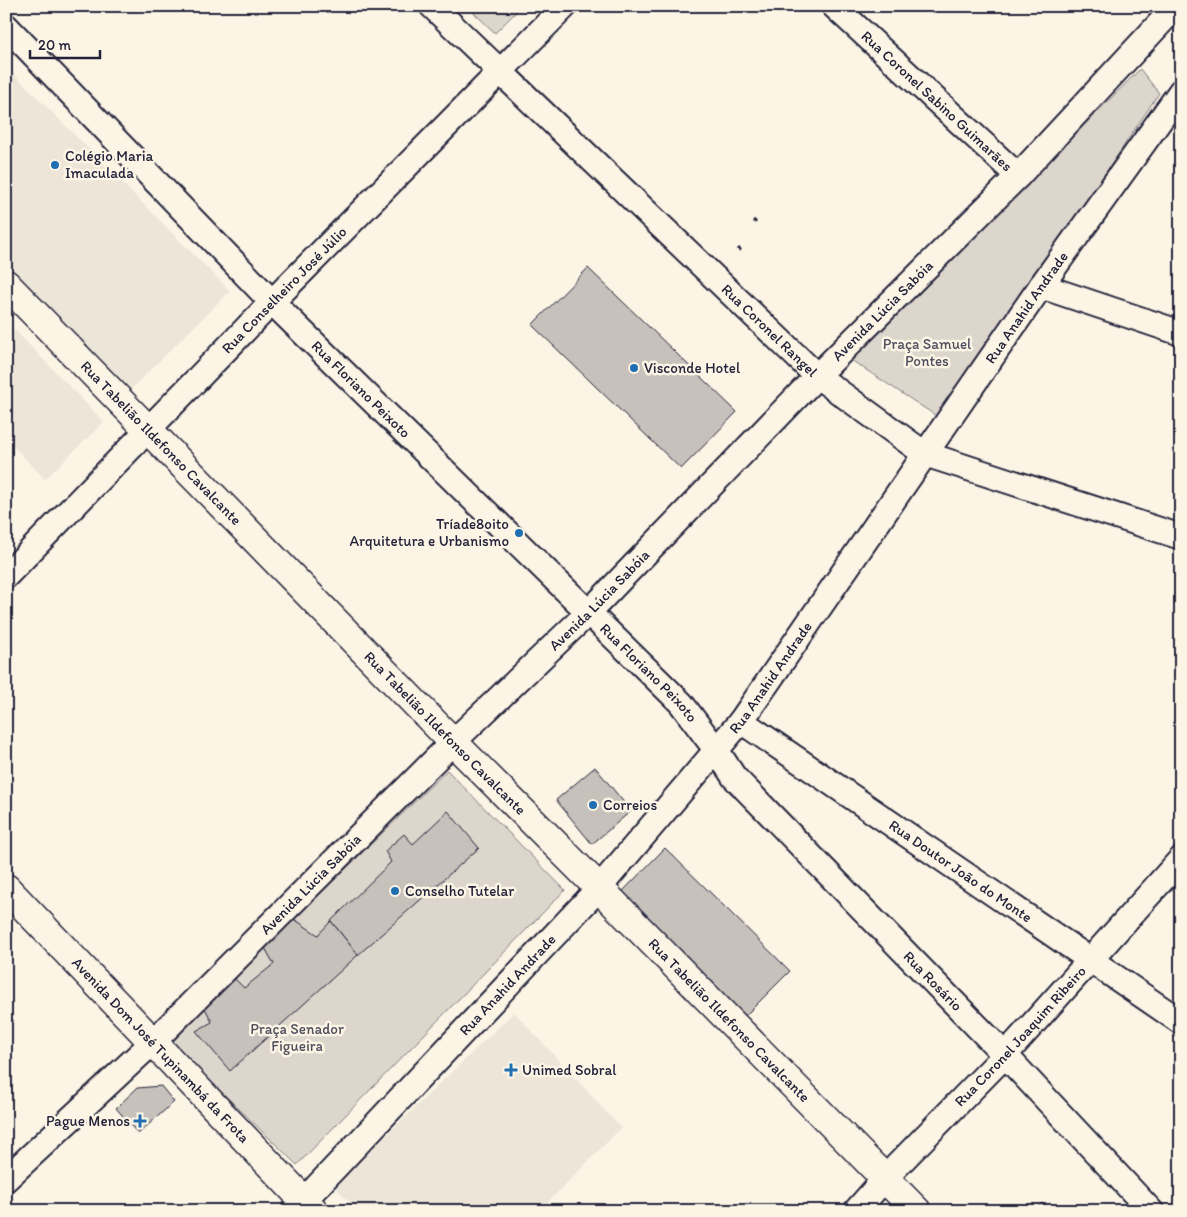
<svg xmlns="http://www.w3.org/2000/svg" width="1187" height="1217" viewBox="0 0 1187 1217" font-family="Itim,sans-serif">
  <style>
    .built { fill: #ece5d8 }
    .green { fill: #dcd6cc; stroke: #7f7c84 }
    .building { fill: #c6c1bb; stroke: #22223b }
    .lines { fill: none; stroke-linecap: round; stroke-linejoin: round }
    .minor-casing { stroke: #22223b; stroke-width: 28 }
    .major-casing { stroke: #22223b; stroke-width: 31 }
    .path { stroke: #22223b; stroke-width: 3; stroke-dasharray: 4 4; stroke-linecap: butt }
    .minor { stroke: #fcf5e5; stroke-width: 24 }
    .major { stroke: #fcf5e5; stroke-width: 28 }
    .poi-dot { fill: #1f6fb2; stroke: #fcf5e5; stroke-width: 2 }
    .labels { text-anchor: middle; stroke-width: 5; stroke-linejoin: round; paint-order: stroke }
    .street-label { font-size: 15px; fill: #22223b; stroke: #fcf5e5 }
    .poi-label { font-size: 15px; fill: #22223b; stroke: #fcf5e5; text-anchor: start }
    .park-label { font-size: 15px; fill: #504f5f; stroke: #fcf5e5 }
  </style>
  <rect width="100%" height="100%" fill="#fcf5e5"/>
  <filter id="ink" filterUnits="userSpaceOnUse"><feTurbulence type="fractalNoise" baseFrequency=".02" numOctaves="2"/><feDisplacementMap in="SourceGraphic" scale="10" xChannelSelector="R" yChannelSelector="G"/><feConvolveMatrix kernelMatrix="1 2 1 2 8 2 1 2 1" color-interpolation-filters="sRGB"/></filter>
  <g filter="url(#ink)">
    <g class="built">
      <polygon points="6,66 230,291 126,394 6,265"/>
      <polygon points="6,321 104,422 45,479 6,439"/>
      <polygon points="514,1012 621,1128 539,1211 358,1211 334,1186"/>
    </g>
    <g class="green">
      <polygon points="467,6 522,6 495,33"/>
      <polygon points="1140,69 1159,93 941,419 851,360"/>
      <polygon points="447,770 565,890 297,1165 171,1043 234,978"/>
    </g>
    <g class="building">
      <polygon points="588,268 737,412 681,469 532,325"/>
      <polygon points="595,767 631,811 592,844 556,800"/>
      <polygon points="448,811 479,848 358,955 331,921 391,862 385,851 404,834 413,844"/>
      <polygon points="665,848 790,971 745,1016 621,893"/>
      <polygon points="294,919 318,935 331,921 358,955 230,1071 196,1031 212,1022 205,1008 234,978 244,988 274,964 265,948"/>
      <polygon points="161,1086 174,1102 138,1134 116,1108 137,1088"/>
      <polygon points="1042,1203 1049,1211 1033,1211"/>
    </g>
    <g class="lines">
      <g class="minor-casing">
        <g id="minor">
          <path id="s1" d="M432 6 817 376 925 454 1181 537"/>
          <path id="s2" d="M834 6 1018 176"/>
          <path id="s3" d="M6 26 272 302 681 703 717 751 734 777 1005 1055 1151 1211"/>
          <polyline points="1041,286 1181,333"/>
          <path id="s4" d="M6 576 272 302 565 6"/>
          <path id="s5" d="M741 721 1181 1022"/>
          <path id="s6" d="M6 1179 153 1042 453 742 589 612 817 376 1018 176 1176 6"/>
          <path id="s7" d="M294 1211 599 888 741 721 1041 286 1181 91"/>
          <path id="s8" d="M856 1211 886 1177 1005 1055 1181 859"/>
        </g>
      </g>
      <g class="major-casing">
        <g id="major">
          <path id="s9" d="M6 284 453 742 599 888 917 1211"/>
          <path id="s10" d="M6 888 314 1211"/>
        </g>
      </g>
      <g class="path">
        <polyline points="753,220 759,225"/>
        <polyline points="738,248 742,252"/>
      </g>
      <use href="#minor" class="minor"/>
      <use href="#major" class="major"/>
    </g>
  </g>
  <g class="poi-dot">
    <circle cx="55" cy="165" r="5"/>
    <circle cx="634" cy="368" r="5"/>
    <circle cx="519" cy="533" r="5"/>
    <circle cx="593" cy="805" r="5"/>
    <circle cx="395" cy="891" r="5"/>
    <path d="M508.5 1062.5h5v5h5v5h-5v5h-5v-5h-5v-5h5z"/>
    <path d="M137.5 1113.5h5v5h5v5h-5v5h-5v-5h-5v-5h5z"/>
  </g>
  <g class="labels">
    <g class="street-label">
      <text dy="5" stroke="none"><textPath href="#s2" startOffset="140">Rua Coronel Sabino Guimarães</textPath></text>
      <text dy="5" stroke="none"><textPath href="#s4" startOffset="399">Rua Conselheiro José Júlio</textPath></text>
      <text dy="5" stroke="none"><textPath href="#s7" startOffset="1166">Rua Anahid Andrade</textPath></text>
      <text dy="5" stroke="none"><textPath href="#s6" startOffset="1234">Avenida Lúcia Sabóia</textPath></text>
      <text dy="5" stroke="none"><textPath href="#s1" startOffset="468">Rua Coronel Rangel</textPath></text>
      <text dy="5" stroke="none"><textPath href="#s3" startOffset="508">Rua Floriano Peixoto</textPath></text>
      <text dy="5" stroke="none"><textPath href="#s9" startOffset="222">Rua Tabelião Ildefonso Cavalcante</textPath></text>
      <text dy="5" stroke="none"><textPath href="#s6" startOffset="829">Avenida Lúcia Sabóia</textPath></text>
      <text dy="5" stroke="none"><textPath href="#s3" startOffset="912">Rua Floriano Peixoto</textPath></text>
      <text dy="5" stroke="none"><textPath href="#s7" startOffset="716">Rua Anahid Andrade</textPath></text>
      <text dy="5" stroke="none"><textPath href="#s9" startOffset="628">Rua Tabelião Ildefonso Cavalcante</textPath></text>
      <text dy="5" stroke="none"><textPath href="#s5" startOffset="266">Rua Doutor João do Monte</textPath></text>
      <text dy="5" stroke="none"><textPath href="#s6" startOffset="424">Avenida Lúcia Sabóia</textPath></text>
      <text dy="5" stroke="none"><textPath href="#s3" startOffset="1332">Rua Rosário</textPath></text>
      <text dy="5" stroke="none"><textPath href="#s7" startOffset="311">Rua Anahid Andrade</textPath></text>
      <text dy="5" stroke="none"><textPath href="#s9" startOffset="1032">Rua Tabelião Ildefonso Cavalcante</textPath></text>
      <text dy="5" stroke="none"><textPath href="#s8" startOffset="240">Rua Coronel Joaquim Ribeiro</textPath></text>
      <text dy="5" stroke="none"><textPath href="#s10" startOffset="224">Avenida Dom José Tupinambá da Frota</textPath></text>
    </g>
    <g class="poi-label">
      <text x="65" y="161">Colégio Maria<tspan x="65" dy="17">Imaculada</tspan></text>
      <text x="644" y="373">Visconde Hotel</text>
      <text x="509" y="529" text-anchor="end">Tríade8oito<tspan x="509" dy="17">Arquitetura e Urbanismo</tspan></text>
      <text x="603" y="810">Correios</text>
      <text x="405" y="896">Conselho Tutelar</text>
      <text x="522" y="1075">Unimed Sobral</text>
      <text x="130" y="1126" text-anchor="end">Pague Menos</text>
    </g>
    <g class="park-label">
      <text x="927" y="349">Praça Samuel<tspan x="927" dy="17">Pontes</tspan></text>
      <text x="297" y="1034">Praça Senador<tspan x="297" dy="17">Figueira</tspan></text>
    </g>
  </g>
  <rect width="1187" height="1217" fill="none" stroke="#fcf5e5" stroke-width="25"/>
  <rect x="12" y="12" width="1162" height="1192" fill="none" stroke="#22223b" stroke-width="2" filter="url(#ink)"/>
  <path d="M30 50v8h70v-8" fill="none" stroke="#22223b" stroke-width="2.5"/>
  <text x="38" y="50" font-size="15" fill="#22223b" stroke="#fcf5e5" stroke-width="4" paint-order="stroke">20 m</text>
</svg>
